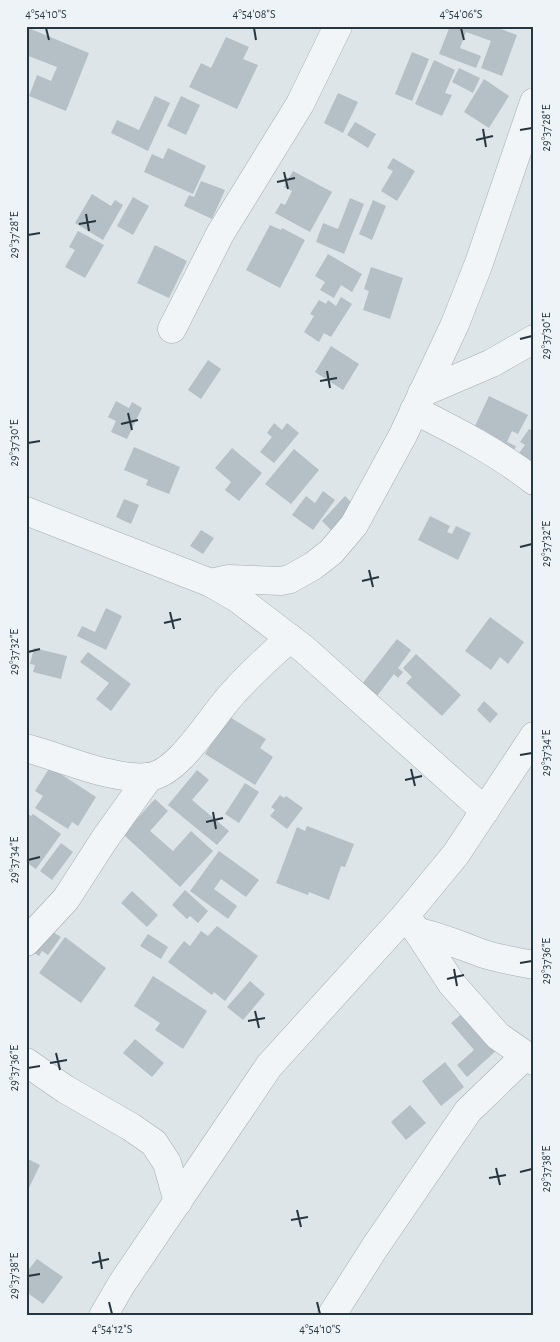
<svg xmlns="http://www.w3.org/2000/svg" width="560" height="1342" viewBox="0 0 560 1342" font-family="'Alegreya Sans',sans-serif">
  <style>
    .building { fill: #b5bfc6 }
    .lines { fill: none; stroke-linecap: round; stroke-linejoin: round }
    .minor-casing { stroke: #a3adb3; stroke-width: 29 }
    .minor { stroke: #f1f5f7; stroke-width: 28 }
    .ticks { fill: none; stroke: #263641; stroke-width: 2 }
    .neatline { fill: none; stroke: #263641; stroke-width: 2 }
    .ticks-label { font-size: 12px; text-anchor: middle; fill: #263641 }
  </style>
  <rect width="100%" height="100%" fill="#dee5e9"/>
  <g class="building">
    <polygon points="450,26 493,26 517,35 502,76 481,68 491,41 466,32 460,48 481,56 476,68 439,54"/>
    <polygon points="26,27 89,53 66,111 29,96 37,75 51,81 57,67 26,55"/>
    <polygon points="226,37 249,47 243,59 258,65 237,109 189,87 201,63 211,68"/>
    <polygon points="412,52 429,59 412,101 395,94"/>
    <polygon points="434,60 455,70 445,93 452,95 442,116 415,104"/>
    <polygon points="459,68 480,78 473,93 452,82"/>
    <polygon points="484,79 509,96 489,128 464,112"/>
    <polygon points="338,93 358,102 343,133 324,123"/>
    <polygon points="155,96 170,103 148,151 111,133 117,120 139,130"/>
    <polygon points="181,96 200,105 186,135 167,126"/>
    <polygon points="355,122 376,134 368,148 347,135"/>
    <polygon points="168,148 206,166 193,194 144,172 152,154 163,159"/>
    <polygon points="393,158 415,171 397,201 381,191 393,171 387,168"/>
    <polygon points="293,171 332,192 310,232 275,213 281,203 285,205 292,191 284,187"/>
    <polygon points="201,181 225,190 212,219 184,206 189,195 194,197"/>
    <polygon points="92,194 111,206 115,200 123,205 103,240 75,223"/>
    <polygon points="133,197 149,206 133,235 117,226"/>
    <polygon points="350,198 364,204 344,254 316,242 323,223 338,229"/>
    <polygon points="373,200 386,206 372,240 359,234"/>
    <polygon points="270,225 281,230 282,228 305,240 280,288 246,270"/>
    <polygon points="78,231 104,245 85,278 65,267 75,250 69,247"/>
    <polygon points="155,245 187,261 169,298 137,283"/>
    <polygon points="328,254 362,274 352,292 341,285 334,298 320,290 325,282 315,276"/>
    <polygon points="371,267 403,278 390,319 363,310 369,291 364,289"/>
    <polygon points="341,297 352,304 331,337 324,333 319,342 304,332 314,316 310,314 319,300 326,304 328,300 336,306"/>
    <polygon points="331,346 359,364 343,390 315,372"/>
    <polygon points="208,360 221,369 201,399 188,390"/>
    <polygon points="489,396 528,415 518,434 512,431 507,442 516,446 509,461 465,421 475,426"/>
    <polygon points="116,401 129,408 132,402 142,408 127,439 111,432 116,421 108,417"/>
    <polygon points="274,423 282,430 287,423 299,433 274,463 260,452 272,437 267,433"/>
    <polygon points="529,429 534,432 534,459 529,466 516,457 525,445 520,442"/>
    <polygon points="134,447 180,467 169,494 146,485 148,480 124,470"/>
    <polygon points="232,448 262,473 239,501 225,490 231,482 215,468"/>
    <polygon points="294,449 319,470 291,504 265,484"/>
    <polygon points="323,491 335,500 313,530 292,515 306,496 315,503"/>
    <polygon points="345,496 357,508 334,533 322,521"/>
    <polygon points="124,499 139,505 131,524 116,517"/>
    <polygon points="430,516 450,526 447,532 452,534 456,526 471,533 458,560 418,540"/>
    <polygon points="201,530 214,538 203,554 190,546"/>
    <polygon points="106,608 122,616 106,650 77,636 82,626 95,632"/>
    <polygon points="490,617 524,642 508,664 500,657 491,670 465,651"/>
    <polygon points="397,639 411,650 398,668 403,672 398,678 394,674 377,696 362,684"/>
    <polygon points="34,648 67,656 61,679 33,672 35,665 30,664"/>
    <polygon points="88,652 131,684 111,711 96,699 109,683 80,662"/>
    <polygon points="416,654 461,695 442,716 406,683 412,677 403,668"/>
    <polygon points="484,701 498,714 490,723 477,710"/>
    <polygon points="228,716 266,739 260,748 273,757 255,785 205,754"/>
    <polygon points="50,767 96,797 78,826 72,822 68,829 35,808 43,796 35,791"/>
    <polygon points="197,770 209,780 192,800 229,831 217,845 168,805"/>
    <polygon points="245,783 259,792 239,823 225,814"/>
    <polygon points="280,795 284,798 286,796 303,808 287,829 270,816 275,810 271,807"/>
    <polygon points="155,799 168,811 150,831 173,851 191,831 213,851 180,887 123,834"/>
    <polygon points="26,812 31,816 33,814 61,834 36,869 26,862"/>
    <polygon points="307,826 354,844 345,867 341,866 329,900 309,892 308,895 276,883 297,827 305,831"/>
    <polygon points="61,843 73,852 52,880 40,871"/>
    <polygon points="219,851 259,880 246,897 221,879 214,889 237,906 228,919 190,891"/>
    <polygon points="185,890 208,911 198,923 190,916 187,919 172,905"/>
    <polygon points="132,891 158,915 147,927 121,903"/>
    <polygon points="217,926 258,956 225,1001 214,992 212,995 168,962 184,941 190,946 201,931 208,936"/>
    <polygon points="48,929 61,937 48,955 42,951 39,956 33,952"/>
    <polygon points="148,934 168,947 161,959 140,946"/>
    <polygon points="65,937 106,968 81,1003 39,973"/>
    <polygon points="153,976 207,1011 183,1049 155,1030 160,1023 134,1006"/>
    <polygon points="250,981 265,994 243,1020 227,1007"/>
    <polygon points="464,1012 497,1050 467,1077 457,1065 474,1050 451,1023"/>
    <polygon points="135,1039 164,1063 152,1077 123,1053"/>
    <polygon points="445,1062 464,1087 441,1106 422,1081"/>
    <polygon points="410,1105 426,1123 406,1140 391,1122"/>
    <polygon points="26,1158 40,1165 26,1194"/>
    <polygon points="37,1259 63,1277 43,1304 26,1292 26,1273"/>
  </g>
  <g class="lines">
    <g class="minor-casing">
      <g id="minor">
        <polyline points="172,329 220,234 300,104 338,26"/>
        <polyline points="422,393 492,363 534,339"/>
        <path d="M414 410C456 431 497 452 534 481"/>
        <polyline points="26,511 211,583 237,598 304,649 485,811"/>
        <polyline points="211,583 229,579 281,581 290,579 313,566 331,552 354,525 403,435 455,324 479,263 534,102"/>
        <path d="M26 748C60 757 114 781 148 777 180 774 213 713 235 691 252 672 271 655 290 638"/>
        <polyline points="405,916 418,932 452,984 498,1036 534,1061"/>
        <path d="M418 932C441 937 462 946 484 954 500 959 517 962 534 965"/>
        <polyline points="26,942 66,899 104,840 149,777"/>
        <polyline points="26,1062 65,1089 131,1127 154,1143 167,1163 178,1202"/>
        <polyline points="103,1316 121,1285 269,1066 405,916 456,854 534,736"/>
        <polyline points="331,1316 375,1247 468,1111 525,1056"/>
      </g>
    </g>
    <use href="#minor" class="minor"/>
  </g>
  <path class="ticks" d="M46 28 49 40M254 28 256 40M461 28 464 40M483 129 486 147M520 130 532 128M476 140 493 136M284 172 288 189M277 182 295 178M86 214 89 231M79 224 96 221M28 235 40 233M520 339 532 336M327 371 330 388M320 381 337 378M128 413 132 430M121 424 138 420M28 443 40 441M520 547 532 544M369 570 373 587M362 581 379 577M170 612 174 629M164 623 181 619M28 652 40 649M520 755 532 753M411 769 415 786M405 780 422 776M213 812 216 829M206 822 223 818M28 860 40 857M520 963 532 961M454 969 457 986M447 979 464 975M255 1011 259 1028M248 1021 265 1018M56 1053 60 1070M50 1063 67 1060M28 1068 40 1066M496 1168 500 1185M520 1172 532 1169M489 1178 506 1175M297 1210 301 1227M291 1220 308 1217M99 1252 102 1269M92 1263 109 1259M28 1276 40 1274M109 1302 112 1314M317 1302 320 1314"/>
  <rect width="560" height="1342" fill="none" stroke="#eef3f7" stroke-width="55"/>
  <rect x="28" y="28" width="504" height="1286" class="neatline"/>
  <g class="ticks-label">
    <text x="46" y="18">4°54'10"S</text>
    <text x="254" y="18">4°54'08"S</text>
    <text x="461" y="18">4°54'06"S</text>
    <text transform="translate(546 128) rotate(-90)" y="4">29°37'28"E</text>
    <text transform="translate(14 235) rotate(-90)" y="4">29°37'28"E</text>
    <text transform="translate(546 336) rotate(-90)" y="4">29°37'30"E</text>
    <text transform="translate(14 443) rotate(-90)" y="4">29°37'30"E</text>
    <text transform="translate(546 544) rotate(-90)" y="4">29°37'32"E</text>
    <text transform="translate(14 652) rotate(-90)" y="4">29°37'32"E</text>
    <text transform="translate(546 753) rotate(-90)" y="4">29°37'34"E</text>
    <text transform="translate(14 860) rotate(-90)" y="4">29°37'34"E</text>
    <text transform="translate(546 961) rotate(-90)" y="4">29°37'36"E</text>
    <text transform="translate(14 1068) rotate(-90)" y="4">29°37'36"E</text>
    <text transform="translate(546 1169) rotate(-90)" y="4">29°37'38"E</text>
    <text transform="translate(14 1276) rotate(-90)" y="4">29°37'38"E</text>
    <text x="112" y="1333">4°54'12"S</text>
    <text x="320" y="1333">4°54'10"S</text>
  </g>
</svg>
